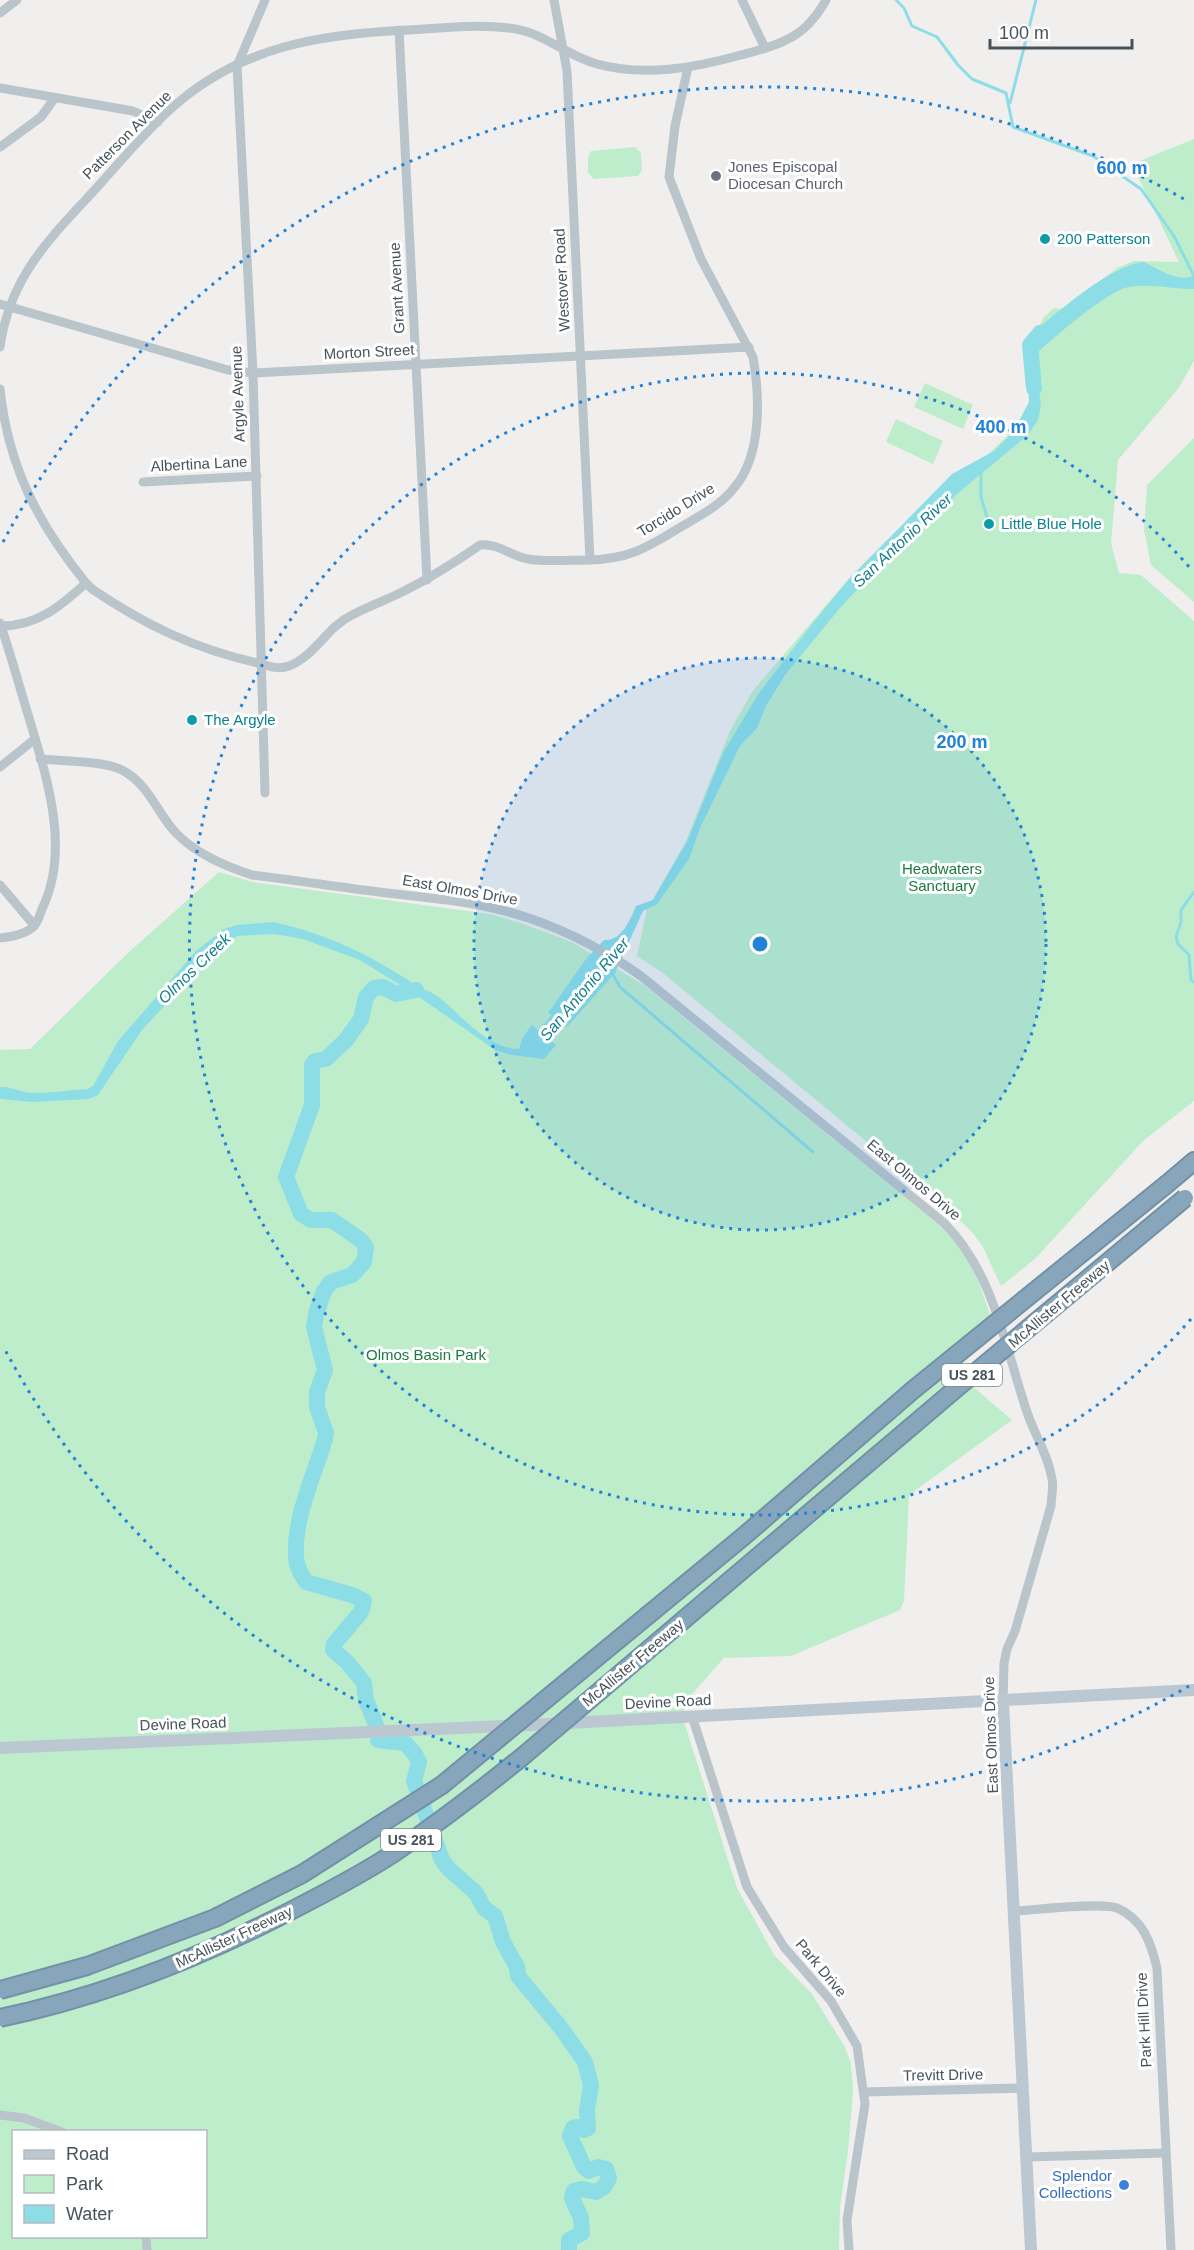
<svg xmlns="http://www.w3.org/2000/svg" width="1194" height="2250" viewBox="0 0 1194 2250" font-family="Arial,sans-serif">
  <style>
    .green { fill: #beedcc; fill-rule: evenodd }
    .water { fill: #8ddde7 }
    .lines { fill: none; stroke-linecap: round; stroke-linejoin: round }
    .stream { stroke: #8ddde7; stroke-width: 3 }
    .river { stroke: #8ddde7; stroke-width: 16 }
    .highway-casing { stroke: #7391a6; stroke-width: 20 }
    .street { stroke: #bac4cb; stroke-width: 9 }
    .secondary { stroke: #bcc8d1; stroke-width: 12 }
    .highway { stroke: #88a6bb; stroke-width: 16 }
    .highway-bridge-casing { stroke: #7391a6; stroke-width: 20; stroke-linecap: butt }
    .highway-bridge { stroke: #88a6bb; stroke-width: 16 }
    .ring { fill: none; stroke: #2182d7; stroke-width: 3; stroke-dasharray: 3 6 }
    .worship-dot { fill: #6b7280; stroke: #fff; stroke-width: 2 }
    .culture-dot { fill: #0f9aa8; stroke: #fff; stroke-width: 2 }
    .shop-dot { fill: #3f7fe0; stroke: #fff; stroke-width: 2 }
    .labels { text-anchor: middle; stroke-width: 6; stroke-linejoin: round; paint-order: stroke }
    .shield { fill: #fff; stroke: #7e878c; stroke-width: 1.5 }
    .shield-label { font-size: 14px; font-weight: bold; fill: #47535b }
    .street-label { font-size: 15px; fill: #47535b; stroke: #fff }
    .worship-label { font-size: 15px; fill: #5b616d; stroke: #fff; text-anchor: start }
    .culture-label { font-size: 15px; fill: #0d838f; stroke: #fff; text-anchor: start }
    .park-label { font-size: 15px; fill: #1b7941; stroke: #fff }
    .shop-label { font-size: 15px; fill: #366cbe; stroke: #fff; text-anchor: end }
    .water-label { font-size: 16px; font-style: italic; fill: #137f8c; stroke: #fff }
    .centre { fill: #2182d7; stroke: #fff; stroke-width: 3 }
    .ring-label { font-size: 18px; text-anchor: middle; font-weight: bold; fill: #2182d7; stroke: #fff; stroke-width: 6; stroke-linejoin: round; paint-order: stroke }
  </style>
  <rect width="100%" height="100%" fill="#f1eeee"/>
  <g class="green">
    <polygon points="1194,139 1194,361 1178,389 1118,460 1111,543 1119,573 1141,575 1194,621 1194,1101 1143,1141 1035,1259 1001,1286 983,1247 972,1232 949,1210 664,974 637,956 647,909 686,841 730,731 752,692 850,577 886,541 977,465 1023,421 1038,400 1042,383 1035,347 1036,333 1043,318 1054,308 1065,309 1117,268 1133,261 1179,262 1132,164"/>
    <polygon points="635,147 641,153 642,170 638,176 594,179 588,173 588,157 591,151"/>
    <polygon points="925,383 973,405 963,429 914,407"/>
    <polygon points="896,419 943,441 933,464 886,442"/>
    <polygon points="1194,438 1194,602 1151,565 1144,530 1147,485"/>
    <path d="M219 872 253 882 490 914 521 923 572 942 644 985 938 1224C972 1257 978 1278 992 1321L943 1361 1012 1420 909 1495 904 1601 900 1610 791 1656 724 1658 684 1703 685 1725 737 1888 774 1955 812 1994 845 2047 851 2064 853 2091 848 2151 840 2207 839 2250H0V1050L30 1049 129 952ZM14 2132H206V2236H14Z"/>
  </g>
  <g class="water">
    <path d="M1144 262C1160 270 1177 282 1194 276V289C1172 289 1151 283 1129 287 1108 290 1052 339 1035 355L1024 345V341C1050 318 1111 264 1144 262Z"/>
    <path d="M1027 359 1036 370 1041 405 1038 420 1028 435 957 494 936 514 920 523 913 535 895 549 840 608 785 675 766 706 757 728 740 746 700 828 689 859 657 904 643 911 615 973 567 1027 548 1013 586 959 604 940C622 941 630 920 636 906L653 900 687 842 723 753 759 693 816 619 850 578 952 474 994 451 1013 432 1029 402Z"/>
    <path d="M274 922C330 935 368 954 416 985 423 990 433 992 440 998 462 1016 488 1049 519 1049L523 1037 532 1025 556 1045 544 1059 512 1055 495 1050 422 999 360 960 303 939 274 934 237 936 220 946 142 1030 98 1095 89 1099 32 1102 0 1099V1087C12 1086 22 1093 34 1093 52 1093 70 1090 88 1089L93 1086 118 1041 197 950 224 929 237 925Z"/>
  </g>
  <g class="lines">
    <g class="stream">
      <polyline points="896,0 904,8 912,26 937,37 958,65 972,79 1006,93 1013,127 1093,156 1141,189 1174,236 1194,276"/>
      <polyline points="1010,103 1036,0"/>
      <polyline points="981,473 981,497 989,524"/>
      <polyline points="1194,892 1181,910 1181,922 1176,937 1178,944 1189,955 1191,980 1194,982"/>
      <polyline points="612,973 620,987 813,1152"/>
    </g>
    <g class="river">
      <polyline points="1034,388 1030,345 1040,333"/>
      <polyline points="530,1049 535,1048 570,1005"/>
      <path d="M376 1725 366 1700 364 1683 347 1662 333 1650 334 1644 361 1612 364 1601 352 1595 306 1582C301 1574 296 1566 296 1556 294 1517 314 1476 325 1439L326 1433 317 1407V1392L325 1370 314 1327 316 1314 324 1291 331 1282 352 1275 364 1262 366 1248 362 1241 332 1220H311L301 1214 286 1177 312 1105V1065L315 1061 326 1059 346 1040 361 1019 366 997 374 988 383 987 396 994 416 990"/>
      <polyline points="378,1740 405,1743 415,1754 419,1762 414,1781 442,1860 449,1869 476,1893 484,1908 495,1916 503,1942 517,1967 518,1976 561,2028 585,2062 591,2085 587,2110 588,2128 584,2130 577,2127 573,2128 570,2136 584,2167 589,2171 598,2167 606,2169 609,2178 604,2187 596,2192 582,2189 574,2191 572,2198 581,2218 582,2233 569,2240 569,2250"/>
    </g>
    <g class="highway-casing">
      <polyline id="highway" points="1167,1184 1194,1161"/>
    </g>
    <g class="street">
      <polyline points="265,0 237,66 253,373 265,793"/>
      <polyline points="554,0 567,71 590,560"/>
      <polyline points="742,0 765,48"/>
      <polyline points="0,13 17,0"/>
      <polyline points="399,30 427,580"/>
      <polyline points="0,88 133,111 158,122"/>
      <polyline points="0,147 41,117 54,99"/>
      <polyline points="0,304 228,370 253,373 749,347"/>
      <path d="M0 347C10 273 54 235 101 183 124 157 148 129 174 106 242 46 321 34 408 30 441 28 475 24 509 28 542 31 565 55 597 64 644 77 694 68 741 55 756 51 774 47 788 39 805 31 817 16 826 0"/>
      <path d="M0 389C8 466 38 524 86 583L92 589C145 625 195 649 258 663 268 666 278 670 289 666 315 656 327 627 352 615 367 607 383 601 398 594 427 580 454 563 480 545 498 543 511 556 528 559 544 562 569 560 587 560 626 560 647 548 679 528 699 516 720 506 734 488 762 456 760 397 753 357L701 259 669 177 675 126 688 67"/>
      <polyline points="143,482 257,476"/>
      <path d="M0 623C10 652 18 682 27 711 45 772 72 848 42 909 40 914 38 922 34 926 26 934 11 937 0 938"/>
      <path d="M1 626C37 626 61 606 86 583"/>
      <path d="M40 759C62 761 104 761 122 770 150 785 156 812 176 833 196 854 225 866 252 875 295 880 337 887 379 892 417 897 455 899 493 908 545 920 597 945 641 976L944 1223C993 1272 1004 1342 1025 1406 1032 1431 1048 1453 1052 1479 1054 1488 1051 1498 1051 1506L1015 1631 1007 1649 1004 1663 1003 1702"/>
      <polyline points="0,767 35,739"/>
      <polyline points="0,885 34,925"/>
      <polyline points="692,1716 747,1887 784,1947 831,2001 857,2046 865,2104 847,2220 849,2250"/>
      <path d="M1014 1911C1034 1910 1102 1902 1117 1908 1143 1919 1151 1943 1157 1968L1171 2250"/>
      <polyline points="864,2092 1023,2088"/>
      <polyline points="0,2115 24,2118 62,2132"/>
      <polyline points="1027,2157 1165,2153"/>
      <polyline points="146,2236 147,2250"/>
    </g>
    <g class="secondary">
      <polyline points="1003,1702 1031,2250"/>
      <polyline points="0,1748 530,1725 1194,1690"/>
    </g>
    <use href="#highway" class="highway"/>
    <g class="highway-bridge-casing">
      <g id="highway-bridge">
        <polyline points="0,1990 87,1966 215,1918 302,1874 442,1785 744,1536 913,1390 1167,1184"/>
        <path d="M0 2018C106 1996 207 1955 302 1905 333 1889 365 1872 394 1853 438 1823 480 1791 522 1757L965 1381 1185 1198"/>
      </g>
    </g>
    <use href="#highway-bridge" class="highway-bridge"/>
  </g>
  <circle cx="760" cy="944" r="286" fill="#2182d7" fill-opacity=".12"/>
  <g class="ring">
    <circle cx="760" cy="944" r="286"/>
    <path d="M1191 1319A571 571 0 1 1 1191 569"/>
    <path d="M1189 1686A857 857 0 0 1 3 1346M3 542A857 857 0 0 1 1189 202"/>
  </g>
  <circle class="worship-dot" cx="716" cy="176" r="6"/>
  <g class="culture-dot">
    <circle cx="1045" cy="239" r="6"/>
    <circle cx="989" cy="524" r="6"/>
    <circle cx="192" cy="720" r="6"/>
  </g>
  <circle class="shop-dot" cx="1124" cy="2185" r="6"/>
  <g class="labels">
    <g class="shield">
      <rect x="942" y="1364" width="60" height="22" rx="4.5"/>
      <rect x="381" y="1829" width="60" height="22" rx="4.5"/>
    </g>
    <g class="shield-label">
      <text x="972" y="1380">US 281</text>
      <text x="411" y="1845">US 281</text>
    </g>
    <g class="street-label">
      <text transform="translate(127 135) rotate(-45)" y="5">Patterson Avenue</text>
      <text transform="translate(562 280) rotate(-93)" y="5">Westover Road</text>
      <text transform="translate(397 288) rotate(-93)" y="5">Grant Avenue</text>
      <text transform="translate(369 352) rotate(-3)" y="5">Morton Street</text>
      <text transform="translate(238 394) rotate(-92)" y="5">Argyle Avenue</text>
      <text transform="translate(199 464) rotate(-3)" y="5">Albertina Lane</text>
      <text transform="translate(676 510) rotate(-32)" y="5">Torcido Drive</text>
      <text transform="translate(460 890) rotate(10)" y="5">East Olmos Drive</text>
      <text transform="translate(914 1180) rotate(40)" y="5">East Olmos Drive</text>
      <text transform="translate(1059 1304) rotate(-40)" y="5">McAllister Freeway</text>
      <text transform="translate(633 1663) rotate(-40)" y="5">McAllister Freeway</text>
      <text transform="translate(668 1702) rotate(-3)" y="5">Devine Road</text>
      <text transform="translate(183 1724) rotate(-2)" y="5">Devine Road</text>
      <text transform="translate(991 1735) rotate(-92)" y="5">East Olmos Drive</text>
      <text transform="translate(234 1937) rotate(-25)" y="5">McAllister Freeway</text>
      <text transform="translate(821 1968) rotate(50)" y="5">Park Drive</text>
      <text transform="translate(1144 2020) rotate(-93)" y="5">Park Hill Drive</text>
      <text transform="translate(943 2075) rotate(-1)" y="5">Trevitt Drive</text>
    </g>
    <g class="worship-label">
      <text x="728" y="172">Jones Episcopal<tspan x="728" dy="17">Diocesan Church</tspan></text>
    </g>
    <g class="culture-label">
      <text x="1057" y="244">200 Patterson</text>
      <text x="1001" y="529">Little Blue Hole</text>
      <text x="204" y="725">The Argyle</text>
    </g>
    <g class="park-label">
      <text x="942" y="874">Headwaters<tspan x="942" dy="17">Sanctuary</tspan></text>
      <text x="426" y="1360">Olmos Basin Park</text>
    </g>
    <g class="shop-label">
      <text x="1112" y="2181">Splendor<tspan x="1112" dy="17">Collections</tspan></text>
    </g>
    <g class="water-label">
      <text transform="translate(902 540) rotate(-43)" y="6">San Antonio River</text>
      <text transform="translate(194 968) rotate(-44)" y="6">Olmos Creek</text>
      <text transform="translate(584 989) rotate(-50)" y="6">San Antonio River</text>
    </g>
  </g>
  <circle cx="760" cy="944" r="9" class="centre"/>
  <g class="ring-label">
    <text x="1122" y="174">600 m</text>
    <text x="1001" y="433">400 m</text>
    <text x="962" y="748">200 m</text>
  </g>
  <rect x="12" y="2130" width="195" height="108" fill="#ffffff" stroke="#b5babd" stroke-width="1.5"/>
  <rect x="24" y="2150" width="30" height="9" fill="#bcc8d1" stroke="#b5babd" stroke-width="1.5"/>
  <text x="66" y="2160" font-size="18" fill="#47535b">Road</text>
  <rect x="24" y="2175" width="30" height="18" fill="#beedcc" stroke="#b5babd" stroke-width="1.5"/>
  <text x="66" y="2190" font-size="18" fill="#47535b">Park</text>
  <rect x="24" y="2205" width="30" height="18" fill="#8ddde7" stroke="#b5babd" stroke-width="1.5"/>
  <text x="66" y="2220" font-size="18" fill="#47535b">Water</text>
  <path d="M990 39v9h142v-9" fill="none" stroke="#47535b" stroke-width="3"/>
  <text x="999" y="39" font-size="18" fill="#47535b" stroke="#ffffff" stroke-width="4.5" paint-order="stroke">100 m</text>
</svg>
